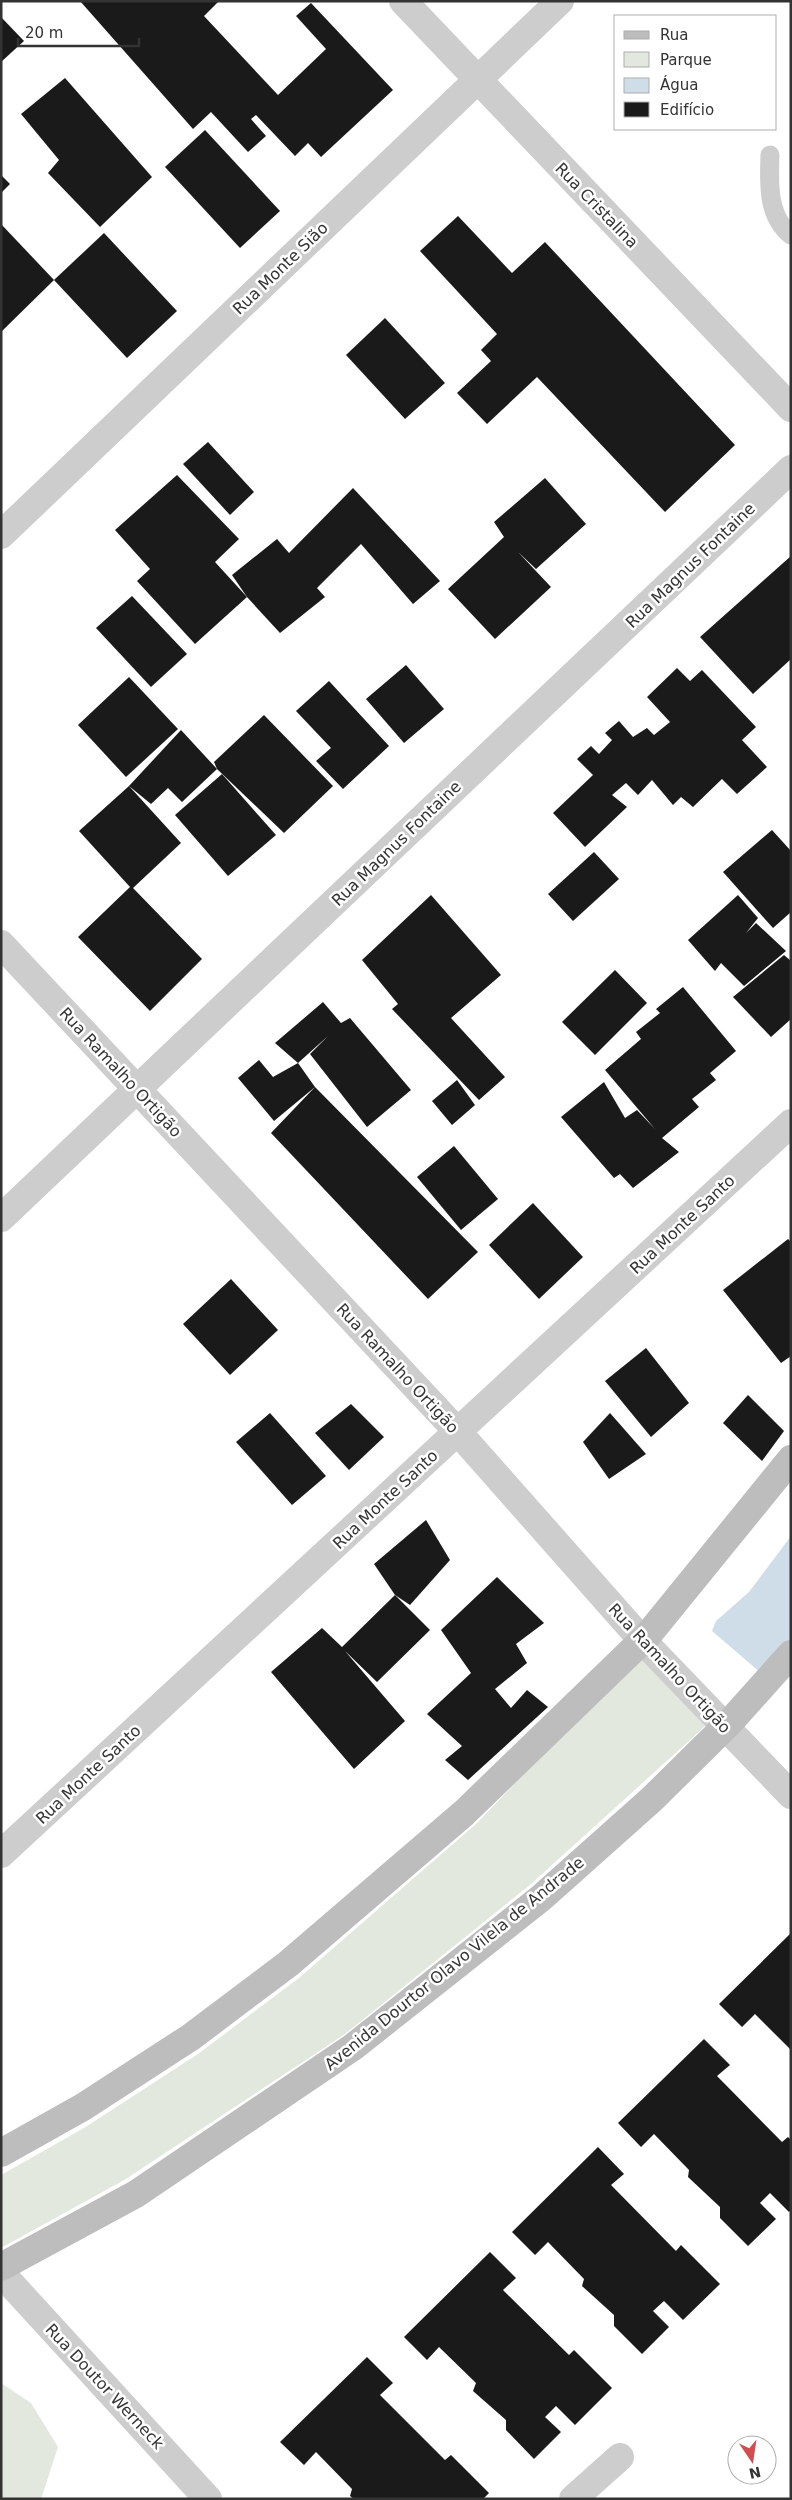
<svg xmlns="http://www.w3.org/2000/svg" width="792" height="2500" viewBox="0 0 792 2500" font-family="'DejaVu Sans',sans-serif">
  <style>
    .green { fill: #e2e8dd }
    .water { fill: #cfdde8 }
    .building { fill: #1a1a1a }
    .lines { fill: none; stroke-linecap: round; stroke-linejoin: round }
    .lane { stroke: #cdcdcd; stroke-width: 19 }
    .street { stroke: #cdcdcd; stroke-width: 28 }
    .secondary { stroke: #bdbdbd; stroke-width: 28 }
    .labels { text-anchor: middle; stroke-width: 5; stroke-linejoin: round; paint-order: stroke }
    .street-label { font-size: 16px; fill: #333; stroke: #fff }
  </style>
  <rect width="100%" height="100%" fill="#fff"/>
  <g class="green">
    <polygon points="642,1651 710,1721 691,1739 531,1884 345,2034 126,2179 1,2248 1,2175 84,2128 198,2054 299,1978 476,1824"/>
    <polygon points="1,2383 31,2403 58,2447 41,2499 1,2499"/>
  </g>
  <polygon class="water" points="791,1536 791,1642 761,1673 712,1631 716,1621 749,1592"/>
  <g class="building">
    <polygon points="80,1 219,1 204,16 278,95 326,49 296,16 311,3 393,90 321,157 308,143 295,156 256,115 251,119 266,136 248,152 211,112 193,129"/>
    <polygon points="1,17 24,41 1,62"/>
    <polygon points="65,78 152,177 100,227 48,173 59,160 21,114"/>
    <polygon points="205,130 280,211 240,248 165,167"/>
    <polygon points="1,175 10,184 1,193"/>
    <polygon points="458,216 512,273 545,242 735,445 665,512 537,377 487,424 457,393 491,361 481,350 497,334 420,251"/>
    <polygon points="1,224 54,280 1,332"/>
    <polygon points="104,233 177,311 127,358 54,280"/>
    <polygon points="385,318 445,383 405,419 346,355"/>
    <polygon points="208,442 254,492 230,515 183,464"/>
    <polygon points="177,475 239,539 215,562 247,597 195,644 137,581 150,569 115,530"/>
    <polygon points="545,478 586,524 536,569 518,552 551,587 495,639 448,589 504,537 494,522"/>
    <polygon points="353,488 440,581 413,604 361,544 317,588 325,597 280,633 247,597 232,575 277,539 289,553"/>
    <polygon points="791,556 791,659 753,694 700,637"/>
    <polygon points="132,596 187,654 151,687 96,628"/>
    <polygon points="406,665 444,709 404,743 366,699"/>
    <polygon points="677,668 690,681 702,670 756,727 742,740 767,767 737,794 722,779 693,807 681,797 673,805 652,780 638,795 626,783 612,795 627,807 585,847 553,813 593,775 577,759 591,746 599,754 612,740 605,733 619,721 633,737 647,728 654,735 670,722 647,697"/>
    <polygon points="129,677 178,729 126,777 78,725"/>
    <polygon points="329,681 389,746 343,789 316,761 331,748 296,711"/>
    <polygon points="264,715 333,786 284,833 217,769 214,762"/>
    <polygon points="181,730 217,769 182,802 168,788 151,804 129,786 181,843 133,888 202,959 150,1011 78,937 130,887 79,831 129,786"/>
    <polygon points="222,774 276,835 228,876 175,815"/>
    <polygon points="772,830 791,851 791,912 773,928 723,872"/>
    <polygon points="594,852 619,879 573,921 548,894"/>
    <polygon points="431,895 501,975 451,1018 505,1077 479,1100 392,1009 398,1004 362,960"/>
    <polygon points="738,895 758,918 746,933 756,923 786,951 744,986 721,963 715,971 688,940"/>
    <polygon points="784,955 791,961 791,1019 771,1037 733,997"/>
    <polygon points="615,970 647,1003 595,1055 562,1022"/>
    <polygon points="683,987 736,1051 710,1073 716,1080 692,1099 699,1107 662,1138 679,1152 633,1188 620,1174 614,1178 561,1117 604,1082 625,1118 637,1110 655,1129 605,1070 641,1039 636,1032 660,1013 656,1009"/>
    <polygon points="323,1002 341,1023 350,1018 411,1090 367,1127 310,1054 328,1036 298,1063 275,1043"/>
    <polygon points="259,1060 273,1077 298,1063 315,1087 478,1252 428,1299 271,1133 315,1087 274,1121 238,1078"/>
    <polygon points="457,1080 475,1105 452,1125 432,1101"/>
    <polygon points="454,1146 498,1199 461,1230 417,1177"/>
    <polygon points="533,1203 583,1257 539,1299 489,1245"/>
    <polygon points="788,1239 791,1242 791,1356 781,1363 723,1290"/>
    <polygon points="231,1279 278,1330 230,1375 183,1324"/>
    <polygon points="646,1348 689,1403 651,1437 605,1381"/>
    <polygon points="748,1395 784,1431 762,1461 723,1423"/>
    <polygon points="351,1404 384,1437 349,1470 315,1433"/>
    <polygon points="270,1413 326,1476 292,1505 236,1442"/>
    <polygon points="610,1413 646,1454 609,1479 583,1442"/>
    <polygon points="426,1520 450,1560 410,1605 395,1595 374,1564"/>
    <polygon points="497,1577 544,1623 516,1644 527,1663 495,1689 511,1708 527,1690 548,1707 468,1780 445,1760 462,1746 427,1714 471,1673 441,1630"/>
    <polygon points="395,1595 430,1630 377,1682 345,1651 405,1721 354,1769 271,1672 322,1628 342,1647"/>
    <polygon points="791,1933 791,2050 755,2014 742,2027 719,2004"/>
    <polygon points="704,2039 730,2065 717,2076 782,2142 788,2137 791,2140 791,2210 789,2212 770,2193 760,2203 776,2219 748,2246 720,2218 720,2207 688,2177 689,2170 654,2134 641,2147 618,2123"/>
    <polygon points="598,2147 624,2174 611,2185 676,2251 681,2245 720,2284 683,2320 664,2301 653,2311 669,2327 642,2354 614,2326 614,2315 582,2286 584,2279 548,2242 535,2255 512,2232"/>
    <polygon points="490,2252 516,2278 503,2290 569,2355 574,2350 612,2388 575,2425 556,2406 545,2417 561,2432 534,2459 506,2430 506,2420 473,2391 476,2383 439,2347 427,2360 404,2337"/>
    <polygon points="367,2357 393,2383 380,2395 445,2460 451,2455 489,2493 483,2499 354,2499 350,2496 352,2489 316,2452 304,2465 280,2442"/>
  </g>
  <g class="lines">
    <path class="lane" d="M770 155C769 183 767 216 791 235"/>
    <g class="street">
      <polyline points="403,1 791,408"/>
      <polyline points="1,535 560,1"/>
      <polyline points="1,944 458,1432 641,1639 791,1795"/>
      <polyline points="1,1218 791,469"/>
      <polyline points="1,1854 791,1123"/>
      <polyline points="1,2273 208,2499"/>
      <polyline points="573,2499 620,2457"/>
    </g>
    <g class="secondary">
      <polyline points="1,2153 83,2107 191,2037 288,1964 464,1813 648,1635 791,1459"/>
      <polyline points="1,2267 136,2194 353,2047 541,1898 652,1799 730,1722 791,1654"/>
    </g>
  </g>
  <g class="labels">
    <g class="street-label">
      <text transform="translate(597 205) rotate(46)" y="6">Rua Cristalina</text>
      <text transform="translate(280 268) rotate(-44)" y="6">Rua Monte Sião</text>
      <text transform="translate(690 565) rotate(-44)" y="6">Rua Magnus Fontaine</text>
      <text transform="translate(396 843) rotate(-44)" y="6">Rua Magnus Fontaine</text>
      <text transform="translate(121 1072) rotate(47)" y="6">Rua Ramalho Ortigão</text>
      <text transform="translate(682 1224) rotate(-43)" y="6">Rua Monte Santo</text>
      <text transform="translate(398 1368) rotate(47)" y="6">Rua Ramalho Ortigão</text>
      <text transform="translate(385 1499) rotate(-43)" y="6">Rua Monte Santo</text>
      <text transform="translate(670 1668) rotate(47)" y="6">Rua Ramalho Ortigão</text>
      <text transform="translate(88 1774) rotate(-43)" y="6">Rua Monte Santo</text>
      <text transform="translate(454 1963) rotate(-39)" y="6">Avenida Dourtor Olavo Vilela de Andrade</text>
      <text transform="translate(105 2386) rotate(47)" y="6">Rua Doutor Werneck</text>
    </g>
  </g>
  <rect width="792" height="2500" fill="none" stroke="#333333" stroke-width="5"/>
  <rect x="614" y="15" width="162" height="115" fill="#ffffff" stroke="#adadad"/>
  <rect x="624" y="31" width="25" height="8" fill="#bdbdbd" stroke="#adadad"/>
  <text x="660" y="40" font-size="15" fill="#333333">Rua</text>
  <rect x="624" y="52" width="25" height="15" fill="#e2e8dd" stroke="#adadad"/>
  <text x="660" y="65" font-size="15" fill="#333333">Parque</text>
  <rect x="624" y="78" width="25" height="15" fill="#cfdde8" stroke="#adadad"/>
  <text x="660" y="90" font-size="15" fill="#333333">Água</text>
  <rect x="624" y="102" width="25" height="15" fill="#1a1a1a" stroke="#adadad"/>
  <text x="660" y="115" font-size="15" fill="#333333">Edifício</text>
  <g transform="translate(752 2460) rotate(167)"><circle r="24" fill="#ffffff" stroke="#adadad"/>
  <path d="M0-4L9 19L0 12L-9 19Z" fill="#d14d50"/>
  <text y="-8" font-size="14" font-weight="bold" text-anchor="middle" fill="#333333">N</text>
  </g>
  <path d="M18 38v8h121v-8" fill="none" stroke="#333333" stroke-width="2.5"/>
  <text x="25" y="38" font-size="15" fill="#333333" stroke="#ffffff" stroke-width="4" paint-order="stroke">20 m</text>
</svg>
